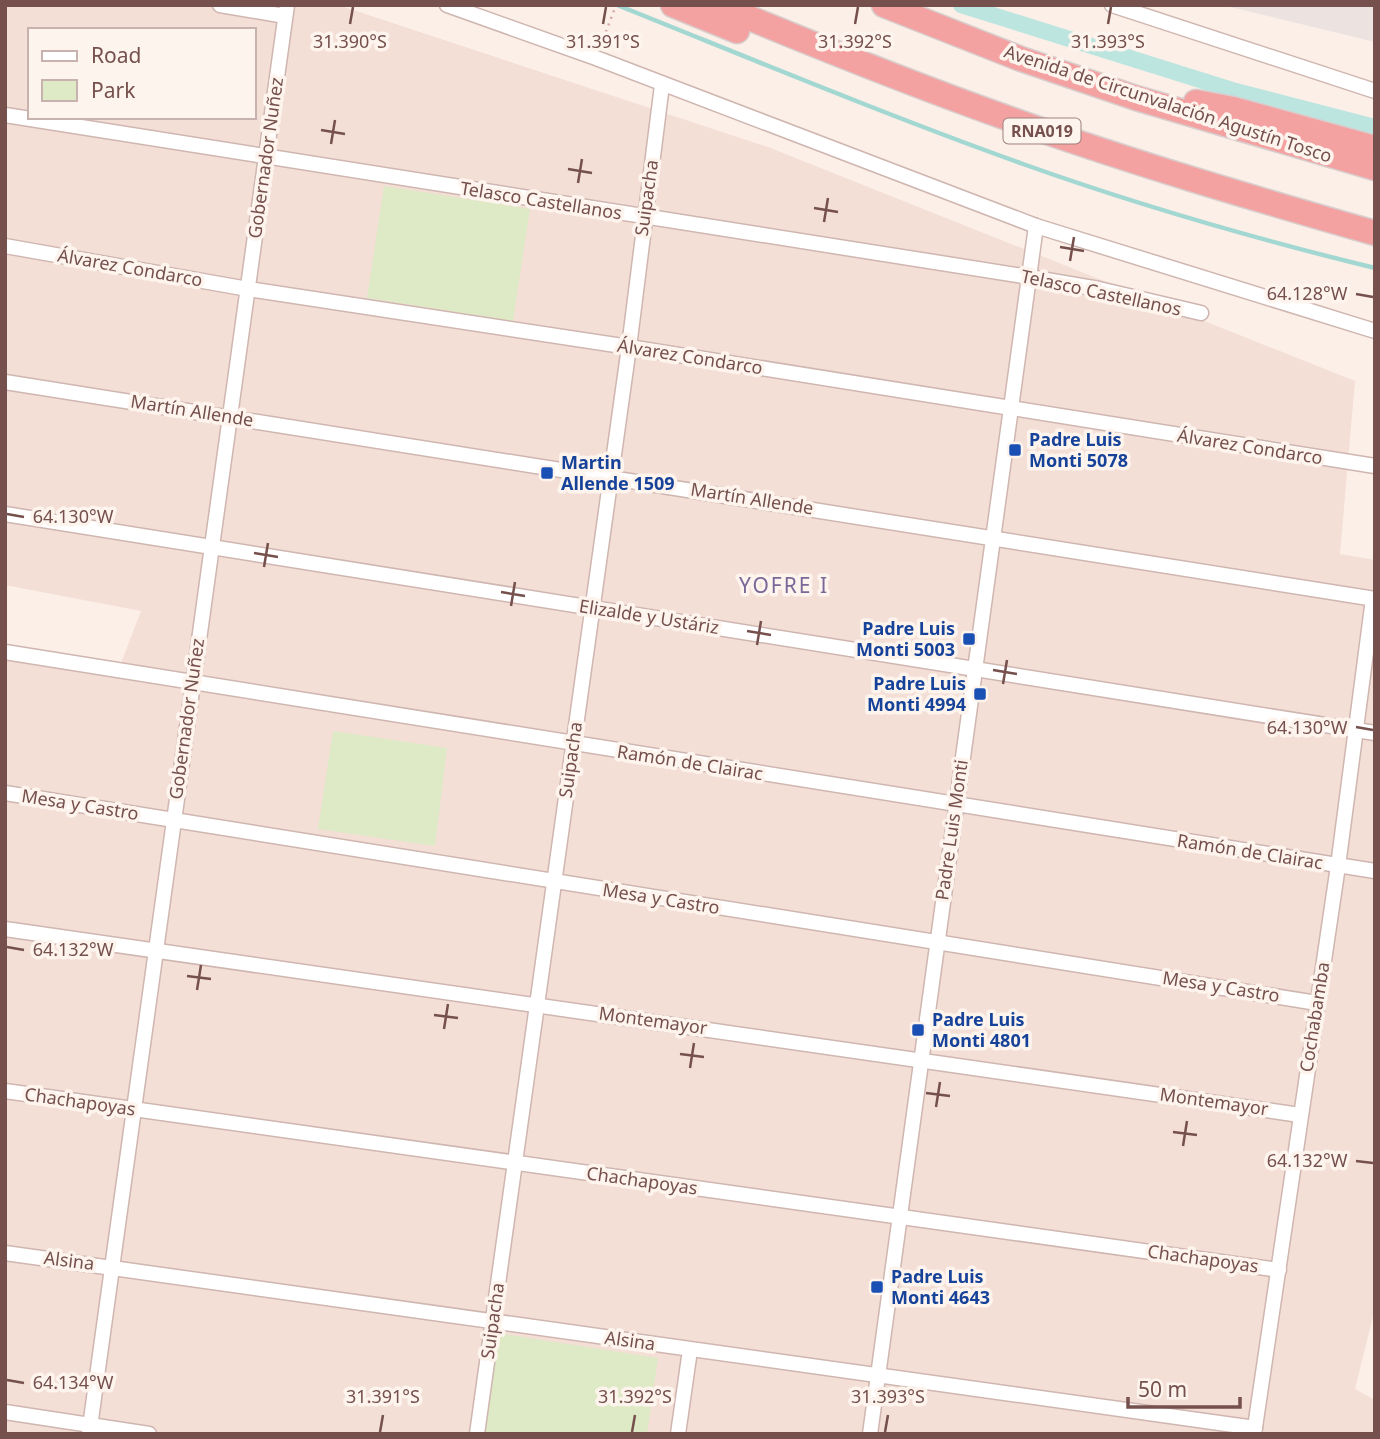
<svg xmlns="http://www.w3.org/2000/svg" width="1380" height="1439" viewBox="0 0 1380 1439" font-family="'Noto Sans',sans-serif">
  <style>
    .residential { fill: #f3dfd6; fill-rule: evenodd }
    .industrial { fill: #ece3e1 }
    .green { fill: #dee9c6 }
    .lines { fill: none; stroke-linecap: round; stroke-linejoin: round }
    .stream { stroke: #a3d7d1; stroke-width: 4.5 }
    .canal { stroke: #bce5e0; stroke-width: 16 }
    .street-casing { stroke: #cfb6b0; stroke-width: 17 }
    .highway-casing { stroke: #d8cecd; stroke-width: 27 }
    .path { stroke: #d6a9a3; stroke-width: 2.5; stroke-dasharray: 2 5; stroke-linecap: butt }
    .street { stroke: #fff; stroke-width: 14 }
    .highway { stroke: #f4a1a1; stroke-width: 24 }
    .ticks { fill: none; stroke: #75504c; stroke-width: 2.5 }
    .transit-dot { fill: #1a4fb4; stroke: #fef4ee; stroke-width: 2.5 }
    .labels { text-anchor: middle; stroke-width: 7; stroke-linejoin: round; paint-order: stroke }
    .shield { fill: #fef4ee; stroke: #9e817d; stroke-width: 2 }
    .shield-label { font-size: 16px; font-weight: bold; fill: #75504c }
    .street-label { font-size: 18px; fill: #75504c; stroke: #fef4ee }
    .transit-label { font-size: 18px; font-weight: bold; fill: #164399; stroke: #fef4ee; text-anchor: start }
    .quarter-label { font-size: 21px; letter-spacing: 2px; fill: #7c6898; stroke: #fef4ee }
    .ticks-label { font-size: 18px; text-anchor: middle; fill: #75504c; stroke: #fef4ee; stroke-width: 7; stroke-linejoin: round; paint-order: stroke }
  </style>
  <rect width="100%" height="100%" fill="#fcefe8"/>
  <path class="residential" d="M5 5H338L768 147 1355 381 1340 554 1375 560V1308L1355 1389 1375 1400V1434H5V644L121 663 141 611 5 585ZM30 30H254V117H30Z"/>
  <polygon class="industrial" points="1222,5 1375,5 1375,42"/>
  <g class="green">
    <polygon points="384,186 530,209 513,321 367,298"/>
    <polygon points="333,731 447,748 435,846 318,829"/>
    <polygon points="497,1333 658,1358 647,1434 482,1434"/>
  </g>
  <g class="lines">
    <path class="stream" d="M617 5C752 59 886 115 1023 164 1138 205 1256 239 1375 268"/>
    <polyline class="canal" points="961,5 1232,90 1375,127"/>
    <g class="street-casing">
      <g id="street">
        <polyline points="220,5 285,16"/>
        <polyline points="447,5 596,58 1036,226 1375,331"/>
        <polyline points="1112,5 1375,91"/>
        <polyline points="5,115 1029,277 1099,289 1201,313"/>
        <polyline points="5,246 248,289 629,347 1375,466"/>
        <polyline points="5,382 1375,599"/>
        <polyline points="5,514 1375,733"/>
        <polyline points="5,652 1375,871"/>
        <polyline points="5,793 1317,1003"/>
        <polyline points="5,929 1300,1115"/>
        <polyline points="5,1091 1279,1270"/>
        <polyline points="5,1253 1255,1428"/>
        <polyline points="5,1412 149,1434"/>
        <polyline points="89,1434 287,5"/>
        <polyline points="477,1434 629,347 662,85"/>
        <polyline points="678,1434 690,1350"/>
        <polyline points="870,1434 1036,226"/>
        <polyline points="1254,1434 1338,866 1373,599"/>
      </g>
    </g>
    <g class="highway-casing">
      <g id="highway">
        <polyline points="673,5 737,31"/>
        <path d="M718 5C814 45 911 84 1010 119 1130 162 1252 198 1375 233"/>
        <polyline points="884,5 1021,59 1136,98 1375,168"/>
        <polyline points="1196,102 1233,109 1375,148"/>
      </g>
    </g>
    <polyline class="path" points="601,45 616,5"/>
    <use href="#street" class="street"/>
    <use href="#highway" class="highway"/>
  </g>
  <path class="ticks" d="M350 24 353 7M603 24 606 7M855 24 858 7M1108 24 1111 7M321 130 345 134M331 144 335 120M568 169 592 173M578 183 582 159M814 208 838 212M824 222 828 198M1060 247 1084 251M1070 261 1074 237M1356 294 1373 297M7 514 24 517M254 553 278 557M264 567 268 543M501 592 525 596M511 606 515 582M747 631 771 635M757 645 761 621M993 670 1017 674M1003 684 1007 660M1356 727 1373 730M7 947 24 950M187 976 211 979M197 990 201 965M434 1015 458 1018M444 1029 448 1004M680 1054 704 1057M690 1068 694 1043M926 1093 950 1096M936 1107 940 1082M1173 1132 1197 1135M1183 1146 1187 1121M1356 1161 1373 1163M7 1380 24 1383M380 1432 383 1415M632 1432 635 1415M885 1432 888 1415"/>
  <g class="transit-dot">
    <rect x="1008" y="443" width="14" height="14" rx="3.5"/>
    <rect x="540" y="466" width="14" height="14" rx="3.5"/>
    <rect x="962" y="632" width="14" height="14" rx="3.5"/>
    <rect x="973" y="687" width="14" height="14" rx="3.5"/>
    <rect x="911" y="1023" width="14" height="14" rx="3.5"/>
    <rect x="870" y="1280" width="14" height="14" rx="3.5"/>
  </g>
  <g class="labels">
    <rect class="shield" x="1003.5" y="118.5" width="77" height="25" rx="5"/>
    <g class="shield-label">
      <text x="1042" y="137">RNA019</text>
    </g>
    <g class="street-label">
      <text transform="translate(1168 104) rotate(18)" y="6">Avenida de Circunvalación Agustín Tosco</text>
      <text transform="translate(266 158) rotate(-82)" y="6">Gobernador Nuñez</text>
      <text transform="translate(647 198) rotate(-82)" y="6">Suipacha</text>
      <text transform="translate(541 201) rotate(9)" y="6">Telasco Castellanos</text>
      <text transform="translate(130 268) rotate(10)" y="6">Álvarez Condarco</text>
      <text transform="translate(1101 293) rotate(12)" y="6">Telasco Castellanos</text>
      <text transform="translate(690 357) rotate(9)" y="6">Álvarez Condarco</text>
      <text transform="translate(192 411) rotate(9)" y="6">Martín Allende</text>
      <text transform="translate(1250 447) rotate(9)" y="6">Álvarez Condarco</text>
      <text transform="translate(752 499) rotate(9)" y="6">Martín Allende</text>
      <text transform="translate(649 617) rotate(9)" y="6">Elizalde y Ustáriz</text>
      <text transform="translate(187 719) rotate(-82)" y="6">Gobernador Nuñez</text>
      <text transform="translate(571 760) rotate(-82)" y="6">Suipacha</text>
      <text transform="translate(690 763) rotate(9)" y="6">Ramón de Clairac</text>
      <text transform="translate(80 805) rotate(9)" y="6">Mesa y Castro</text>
      <text transform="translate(952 830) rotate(-82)" y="6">Padre Luis Monti</text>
      <text transform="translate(1250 852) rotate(9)" y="6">Ramón de Clairac</text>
      <text transform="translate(661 899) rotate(9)" y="6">Mesa y Castro</text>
      <text transform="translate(1221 987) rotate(9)" y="6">Mesa y Castro</text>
      <text transform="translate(1315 1017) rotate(-81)" y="6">Cochabamba</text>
      <text transform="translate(653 1021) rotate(8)" y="6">Montemayor</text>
      <text transform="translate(80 1102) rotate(8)" y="6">Chachapoyas</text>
      <text transform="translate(1214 1102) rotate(8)" y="6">Montemayor</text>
      <text transform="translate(642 1181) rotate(8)" y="6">Chachapoyas</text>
      <text transform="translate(1203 1259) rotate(8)" y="6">Chachapoyas</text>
      <text transform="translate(69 1261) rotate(7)" y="6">Alsina</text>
      <text transform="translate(493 1321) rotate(-82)" y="6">Suipacha</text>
      <text transform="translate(630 1341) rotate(8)" y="6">Alsina</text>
    </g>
    <g class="transit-label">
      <text x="1029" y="446">Padre Luis<tspan x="1029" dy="21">Monti 5078</tspan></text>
      <text x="561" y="469">Martin<tspan x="561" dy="21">Allende 1509</tspan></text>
      <text x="955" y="635" text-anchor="end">Padre Luis<tspan x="955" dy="21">Monti 5003</tspan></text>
      <text x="966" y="690" text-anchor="end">Padre Luis<tspan x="966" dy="21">Monti 4994</tspan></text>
      <text x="932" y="1026">Padre Luis<tspan x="932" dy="21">Monti 4801</tspan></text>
      <text x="891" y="1283">Padre Luis<tspan x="891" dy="21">Monti 4643</tspan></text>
    </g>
    <g class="quarter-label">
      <text x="784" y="593">YOFRE I</text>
    </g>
  </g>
  <g class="ticks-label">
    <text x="350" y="48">31.390°S</text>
    <text x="603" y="48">31.391°S</text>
    <text x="855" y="48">31.392°S</text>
    <text x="1108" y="48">31.393°S</text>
    <text x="1307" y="300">64.128°W</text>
    <text x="73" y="523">64.130°W</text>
    <text x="1307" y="734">64.130°W</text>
    <text x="73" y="956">64.132°W</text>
    <text x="1307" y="1167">64.132°W</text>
    <text x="73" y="1389">64.134°W</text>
    <text x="383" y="1403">31.391°S</text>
    <text x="635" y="1403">31.392°S</text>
    <text x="888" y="1403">31.393°S</text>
  </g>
  <rect width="1380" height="1439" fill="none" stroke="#75504c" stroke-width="14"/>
  <rect x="28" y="28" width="228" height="91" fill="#fef4ee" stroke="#c7b2ad" stroke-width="2"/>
  <rect x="42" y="51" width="35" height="10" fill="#ffffff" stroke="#c7b2ad" stroke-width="2"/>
  <text x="91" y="63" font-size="21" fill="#75504c">Road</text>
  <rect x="42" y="80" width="35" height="21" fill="#dee9c6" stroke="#c7b2ad" stroke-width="2"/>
  <text x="91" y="98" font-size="21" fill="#75504c">Park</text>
  <path d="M1128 1397v10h112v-10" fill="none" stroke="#75504c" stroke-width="3.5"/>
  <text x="1138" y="1397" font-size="21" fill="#75504c" stroke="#fef4ee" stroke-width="5" paint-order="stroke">50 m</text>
</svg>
